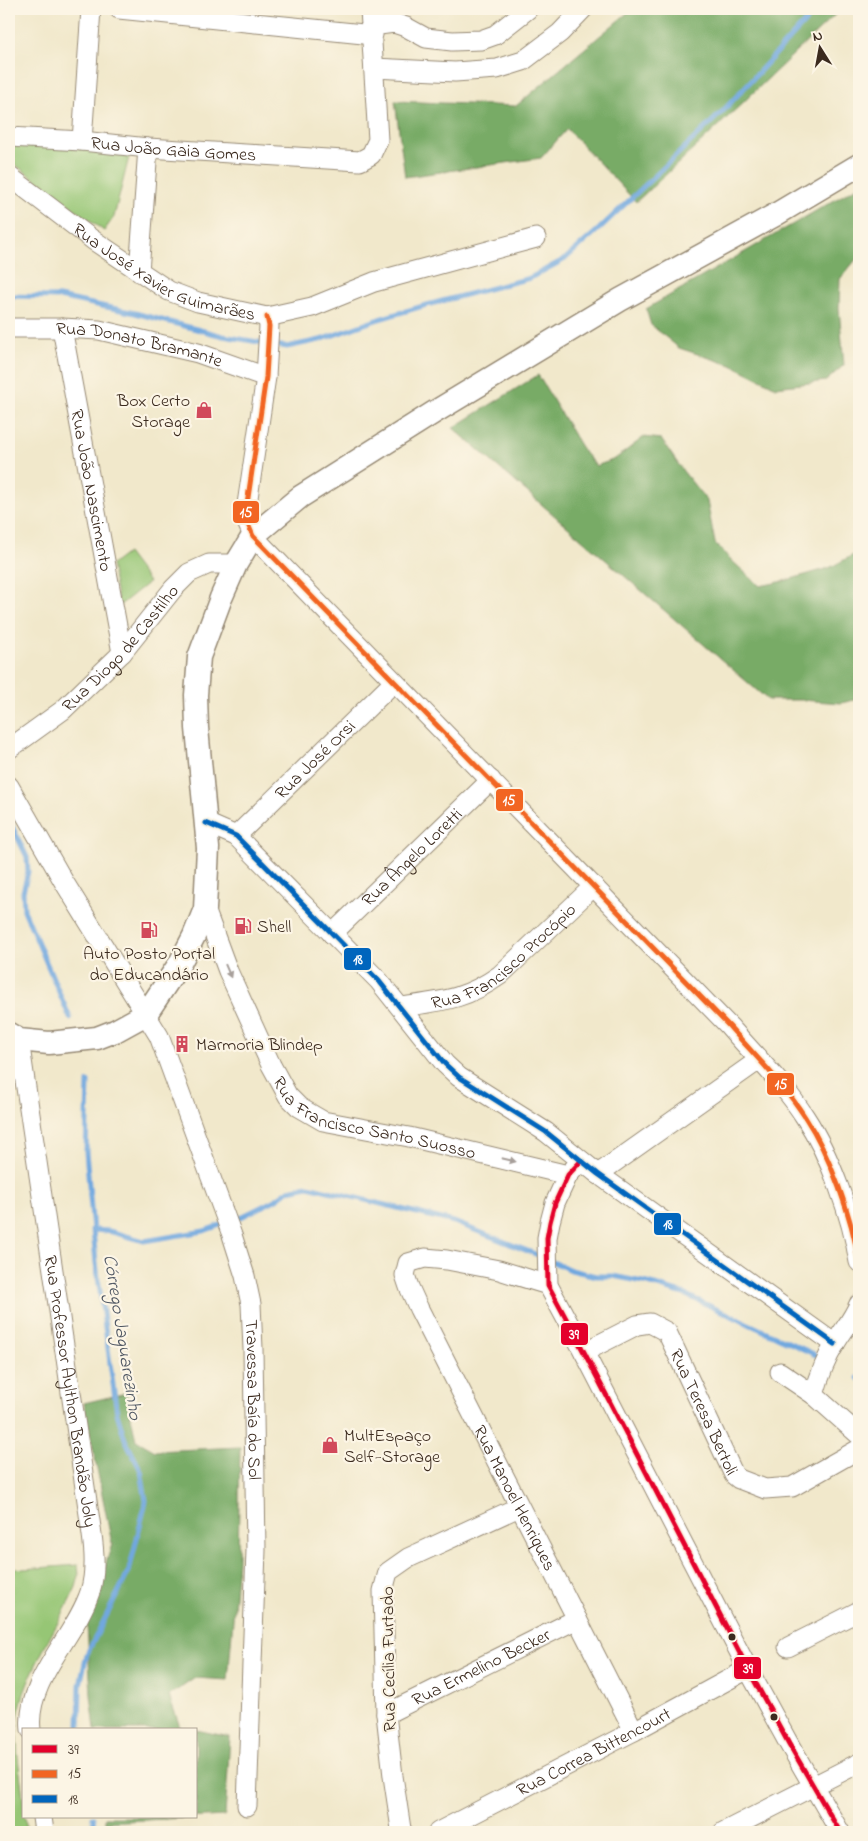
<svg xmlns="http://www.w3.org/2000/svg" width="868" height="1841" viewBox="0 0 868 1841" font-family="'Indie Flower',sans-serif">
  <style>
    .green { fill: #96c675; stroke: #68784a }
    .forest { fill: #78ab66; stroke: #5a6a42 }
    .lines { fill: none; stroke-linecap: round; stroke-linejoin: round }
    .stream { stroke: #71a8df; stroke-width: 5 }
    .minor-casing { stroke: #968974; stroke-width: 21 }
    .major-casing { stroke: #968974; stroke-width: 25 }
    .minor { stroke: #fff; stroke-width: 19 }
    .major { stroke: #fff; stroke-width: 22 }
    .bus-1-casing { stroke: #fcf5e5; stroke-width: 9 }
    .bus-2-casing { stroke: #fcf5e5; stroke-width: 9 }
    .bus-3-casing { stroke: #fcf5e5; stroke-width: 9 }
    .bus-1 { stroke: #e4002b; stroke-width: 5 }
    .bus-2 { stroke: #f26522; stroke-width: 5 }
    .bus-3 { stroke: #0065bd; stroke-width: 5 }
    .oneway { fill: #a79f9a }
    .bus-dot { fill: #3b2a1e; stroke: #fcf5e5; stroke-width: 2 }
    .labels { text-anchor: middle; stroke-width: 4.5; stroke-linejoin: round; paint-order: stroke }
    .street-label { font-size: 18px; fill: #3b2a1e; stroke: #fcf5e5 }
    .poi-label { font-size: 18px; fill: #3b2a1e; stroke: #fcf5e5; text-anchor: start }
    .water-label { font-size: 19px; font-style: italic; fill: #4e5662; stroke: #fcf5e5 }
    .line-badge { stroke: #fcf5e5; stroke-width: 2 }
    .badge-label { font-size: 14px; text-anchor: middle; font-weight: bold; fill: #fff }
  </style>
  <rect width="100%" height="100%" fill="#fcf5e5"/>
  <filter id="ink" filterUnits="userSpaceOnUse"><feTurbulence type="fractalNoise" baseFrequency=".02" numOctaves="2"/><feDisplacementMap in="SourceGraphic" scale="10" xChannelSelector="R" yChannelSelector="G"/><feConvolveMatrix kernelMatrix="1 2 1 2 8 2 1 2 1" color-interpolation-filters="sRGB"/></filter>
  <filter id="wash" filterUnits="userSpaceOnUse"><feTurbulence type="fractalNoise" baseFrequency=".0096" numOctaves="4" result="noise"/><feDisplacementMap in="SourceGraphic" scale="20" xChannelSelector="R" yChannelSelector="G"/><feGaussianBlur stdDeviation="1.12" result="paint"/><feColorMatrix in="noise" values="0 0 0 0 0 0 0 0 0 0 0 0 0 0 0 0 0 1.4 0 .05"/><feComposite in="paint" operator="in"/></filter>
  <g filter="url(#wash)">
    <rect width="100%" height="100%" fill="#f1e8cb"/>
    <g class="green">
      <polygon points="9,144 131,149 114,217 104,231 9,160"/>
      <polygon points="127,553 149,582 119,606 111,565"/>
      <path d="M78 1565 79 1576 76 1587C58 1627 25 1674 18 1717 13 1750 24 1784 24 1817H25L27 1832H9V1567L23 1569Z"/>
    </g>
    <g class="forest">
      <polygon points="632,9 841,9 708,136 636,202 567,129 541,158 405,177 395,101 516,106"/>
      <polygon points="859,186 859,256 840,279 839,308 844,365 826,381 776,387 734,366 679,348 651,325 646,309"/>
      <polygon points="538,375 584,452 596,466 615,459 644,437 661,439 683,471 707,501 715,543 731,560 760,586 784,581 829,568 859,552 859,699 841,703 801,700 768,700 453,428"/>
      <polygon points="126,1393 136,1440 155,1451 240,1447 238,1560 228,1680 195,1678 169,1696 180,1727 193,1730 95,1730 91,1695 87,1625 112,1544 84,1403"/>
      <polygon points="196,1730 230,1737 225,1816 105,1822 105,1817 196,1817"/>
    </g>
    <g class="lines">
      <g class="stream">
        <polyline points="803,9 807,20"/>
        <polyline points="9,296 59,297 135,313 223,336 287,347 320,340 379,319 423,306 530,278 565,259 599,229 722,112 817,9"/>
        <polyline points="9,820 27,857 28,872 23,892 24,910 70,1018"/>
        <polyline points="92,1230 109,1231 144,1241 204,1231 239,1218 275,1200 289,1190 308,1186 454,1222 543,1257"/>
        <polyline points="553,1262 571,1270 596,1276 613,1276 648,1283 684,1294 816,1355"/>
        <polyline points="858,1378 859,1379"/>
        <polyline points="79,1730 80,1685 87,1654 129,1571 146,1501 141,1471 125,1439 117,1413 96,1263 86,1152 88,1082"/>
        <polyline points="93,1817 94,1832"/>
      </g>
    </g>
  </g>
  <g filter="url(#ink)">
    <g class="lines">
      <g class="minor-casing">
        <g id="minor">
          <polyline points="119,9 373,35"/>
          <polyline points="372,26 394,23 406,27 426,38 452,41 481,40 495,35 528,9"/>
          <polyline points="374,68 455,72 497,69 523,61 560,33 583,9"/>
          <path id="s1" d="M9 137 82 141 148 148 360 161 371 155 378 140 370 9"/>
          <polyline points="82,141 91,9"/>
          <path id="s2" d="M9 176 93 240 169 291 198 302 267 317 312 307 374 282 536 238"/>
          <polyline points="139,272 148,148"/>
          <path d="M267 317 269 326 266 377 246 511 247 522 253 536 729 1026C755 1056 784 1084 805 1117 830 1155 852 1217 859 1262"/>
          <path id="s3" d="M9 328H62L99 330 198 353 266 377"/>
          <path id="s4" d="M62 328 122 653"/>
          <path id="s5" d="M9 749 63 710 122 653 173 589 189 573 209 564H236"/>
          <path id="s6" d="M9 786 64 882 159 1036 232 1235 245 1276 251 1304 253 1349 256 1550 247 1806"/>
          <polyline points="206,823 236,836 379,981 445,1064 459,1077 546,1132 598,1174 835,1344"/>
          <path id="s7" d="M236 836 394 682"/>
          <path id="s8" d="M205 909 228 971 271 1065 288 1096 299 1107 323 1121 409 1137 568 1175"/>
          <path id="s9" d="M332 934 491 780"/>
          <path id="s10" d="M401 1007C442 1001 465 1000 500 975L594 886"/>
          <path id="s11" d="M19 1040 87 1501C91 1530 99 1563 90 1592 75 1637 25 1681 31 1730"/>
          <polyline points="581,1161 568,1175 555,1203 550,1222 547,1238 548,1285 584,1352 748,1669 789,1744 840,1832"/>
          <polyline points="598,1174 759,1060"/>
          <path id="s12" d="M548 1285 499 1270 447 1260 425 1258 408 1263 405 1275 409 1287 419 1309 634 1731"/>
          <path id="s13" d="M584 1352 637 1325 650 1323 667 1332 734 1475 739 1479 765 1489 792 1487 859 1449"/>
          <polyline points="780,1372 814,1395 859,1435"/>
          <path d="M814 1395C819 1377 825 1360 835 1344 843 1330 853 1319 859 1304"/>
          <polyline points="788,1647 859,1611"/>
          <path id="s14" d="M386 1714 577 1619"/>
          <polyline points="42,1817 44,1832"/>
          <polyline points="403,1832 401,1829 393,1776 386,1714 383,1591 388,1572 408,1558 519,1507"/>
          <path id="s15" d="M438 1832 634 1731 748 1669"/>
          <polyline points="723,1832 859,1763"/>
        </g>
      </g>
      <g class="major-casing">
        <polyline id="major" points="9,1034 19,1040 49,1043 97,1038 115,1031 146,1014 180,963 194,936 205,909 208,848 197,728 196,695 199,657 221,598 236,564 253,536 300,497 433,413 620,300 775,215 859,165"/>
      </g>
      <use href="#minor" class="minor"/>
      <use href="#major" class="major"/>
      <g class="bus-1-casing">
        <polyline id="bus-1" points="581,1161 568,1175 555,1203 550,1222 547,1238 548,1285 584,1352 748,1669 789,1744 840,1832"/>
      </g>
      <g class="bus-2-casing">
        <path id="bus-2" d="M267 317 269 326 266 377 246 511 247 522 253 536 729 1026C755 1056 784 1084 805 1117 830 1155 852 1217 859 1262"/>
      </g>
      <g class="bus-3-casing">
        <polyline id="bus-3" points="206,823 236,836 379,981 445,1064 459,1077 546,1132 598,1174 835,1344"/>
      </g>
      <use href="#bus-1" class="bus-1"/>
      <use href="#bus-2" class="bus-2"/>
      <use href="#bus-3" class="bus-3"/>
    </g>
    <defs><path id="oneway-solid" d="M-6-.8H1V-3.2L6.5 0L1 3.2V.8H-6Z" transform="scale(1.25)"/></defs>
    <g class="oneway">
      <use href="#oneway-solid" transform="translate(228 971) rotate(67)"/>
      <use href="#oneway-solid" transform="translate(509 1160) rotate(14)"/>
    </g>
  </g>
  <defs>
    <g id="shop-bare" transform="scale(1.35)"><path d="M-5-2.5h2.3a2.7 3.5 0 0 1 5.4 0H5L5.5 6h-11ZM-1.5-2.5h3a1.5 2.3 0 0 0-3 0Z" fill="#d1495b" stroke="#fcf5e5" stroke-width="2.5" paint-order="stroke"/></g>
    <g id="fuel-bare" transform="scale(1.35)"><path d="M-5.5-6h7V0h2V4h1.3V-2.5L3-4.5l.8-.8L6-3V5H2.5V1h-1V6h-7ZM-4.2-4.7v3.2H.2V-4.7Z" fill="#d1495b" stroke="#fcf5e5" stroke-width="2.5" paint-order="stroke"/></g>
    <g id="building-bare" transform="scale(1.35)"><path d="M-4-6H4V6H1V3H-1V6H-4ZM-2.5-4.3h1.7v1.8h-1.7ZM.8-4.3h1.7v1.8H.8ZM-2.5-1h1.7V.8h-1.7ZM.8-1h1.7V.8H.8Z" fill="#d1495b" stroke="#fcf5e5" stroke-width="2.5" paint-order="stroke"/></g>
  </defs>
  <g fill-rule="evenodd">
    <use href="#shop-bare" x="204" y="410"/>
    <use href="#fuel-bare" x="243" y="926"/>
    <use href="#fuel-bare" x="149" y="930"/>
    <use href="#building-bare" x="182" y="1044"/>
    <use href="#shop-bare" x="330" y="1445"/>
  </g>
  <g class="bus-dot">
    <circle cx="732" cy="1637" r="4.5"/>
    <circle cx="774" cy="1717" r="4.5"/>
  </g>
  <g class="labels">
    <g class="street-label">
      <text dy="6" stroke="none"><textPath href="#s1" startOffset="165">Rua João Gaia Gomes</textPath></text>
      <text dy="6" stroke="none"><textPath href="#s2" startOffset="185">Rua José Xavier Guimarães</textPath></text>
      <text dy="6" stroke="none"><textPath href="#s3" startOffset="132">Rua Donato Bramante</textPath></text>
      <text dy="6" stroke="none"><textPath href="#s4" startOffset="165">Rua João Nascimento</textPath></text>
      <text dy="6" stroke="none"><textPath href="#s5" startOffset="151">Rua Diogo de Castilho</textPath></text>
      <text dy="6" stroke="none"><textPath href="#s7" startOffset="110">Rua José Orsi</textPath></text>
      <text dy="6" stroke="none"><textPath href="#s9" startOffset="111">Rua Ângelo Loretti</textPath></text>
      <text dy="6" stroke="none"><textPath href="#s10" startOffset="118">Rua Francisco Procópio</textPath></text>
      <text dy="6" stroke="none"><textPath href="#s8" startOffset="294">Rua Francisco Santo Suosso</textPath></text>
      <text dy="6" stroke="none"><textPath href="#s11" startOffset="355">Rua Professor Aylthon Brandão Joly</textPath></text>
      <text dy="6" stroke="none"><textPath href="#s6" startOffset="671">Travessa Baía do Sol</textPath></text>
      <text dy="6" stroke="none"><textPath href="#s13" startOffset="180">Rua Teresa Bertoli</textPath></text>
      <text dy="6" stroke="none"><textPath href="#s12" startOffset="405">Rua Manoel Henriques</textPath></text>
      <text transform="translate(388 1659) rotate(-91)" y="6">Rua Cecília Furtado</text>
      <text dy="6" stroke="none"><textPath href="#s14" startOffset="106">Rua Ermelino Becker</textPath></text>
      <text dy="6" stroke="none"><textPath href="#s15" startOffset="175">Rua Correa Bittencourt</textPath></text>
    </g>
    <g class="poi-label">
      <text x="190" y="406" text-anchor="end">Box Certo<tspan x="190" dy="21">Storage</tspan></text>
      <text x="257" y="932">Shell</text>
      <text x="149" y="959" text-anchor="middle">Auto Posto Portal<tspan x="149" dy="21">do Educandário</tspan></text>
      <text x="196" y="1050">Marmoria Blindep</text>
      <text x="344" y="1441">MultEspaço<tspan x="344" dy="21">Self-Storage</tspan></text>
    </g>
    <g class="water-label">
      <text transform="translate(124 1337) rotate(81)" y="7">Córrego Jaguarezinho</text>
    </g>
  </g>
  <g class="line-badge">
    <rect x="232" y="500" width="28" height="24" rx="5" fill="#f26522"/>
    <rect x="495" y="788" width="29" height="24" rx="5" fill="#f26522"/>
    <rect x="343" y="947" width="29" height="24" rx="5" fill="#0065bd"/>
    <rect x="766" y="1072" width="29" height="24" rx="5" fill="#f26522"/>
    <rect x="653" y="1212" width="29" height="24" rx="5" fill="#0065bd"/>
    <rect x="560" y="1322" width="29" height="24" rx="5" fill="#e4002b"/>
    <rect x="733" y="1656" width="29" height="24" rx="5" fill="#e4002b"/>
  </g>
  <g class="badge-label">
    <text x="246" y="517">15</text>
    <text x="509" y="805">15</text>
    <text x="358" y="964">18</text>
    <text x="781" y="1089">15</text>
    <text x="668" y="1229">18</text>
    <text x="574" y="1339">39</text>
    <text x="748" y="1673">39</text>
  </g>
  <rect width="868" height="1841" fill="none" stroke="#fcf5e5" stroke-width="30"/>
  <rect x="22" y="1728" width="175" height="90" fill="#fcf5e5" stroke="#afa495"/>
  <rect x="32" y="1745" width="25" height="8" fill="#e4002b" stroke="#afa495"/>
  <text x="68" y="1754" font-size="15" fill="#3b2a1e">39</text>
  <rect x="32" y="1770" width="25" height="8" fill="#f26522" stroke="#afa495"/>
  <text x="68" y="1778" font-size="15" fill="#3b2a1e">15</text>
  <rect x="32" y="1795" width="25" height="8" fill="#0065bd" stroke="#afa495"/>
  <text x="68" y="1804" font-size="15" fill="#3b2a1e">18</text>
  <g transform="translate(820 48) rotate(349)" stroke="#fcf5e5" stroke-width="4" paint-order="stroke">
  <path d="M0-4L9 19L0 12L-9 19Z" fill="#3b2a1e"/>
  <text y="-8" font-size="14" font-weight="bold" text-anchor="middle" fill="#3b2a1e">N</text>
  </g>
</svg>
